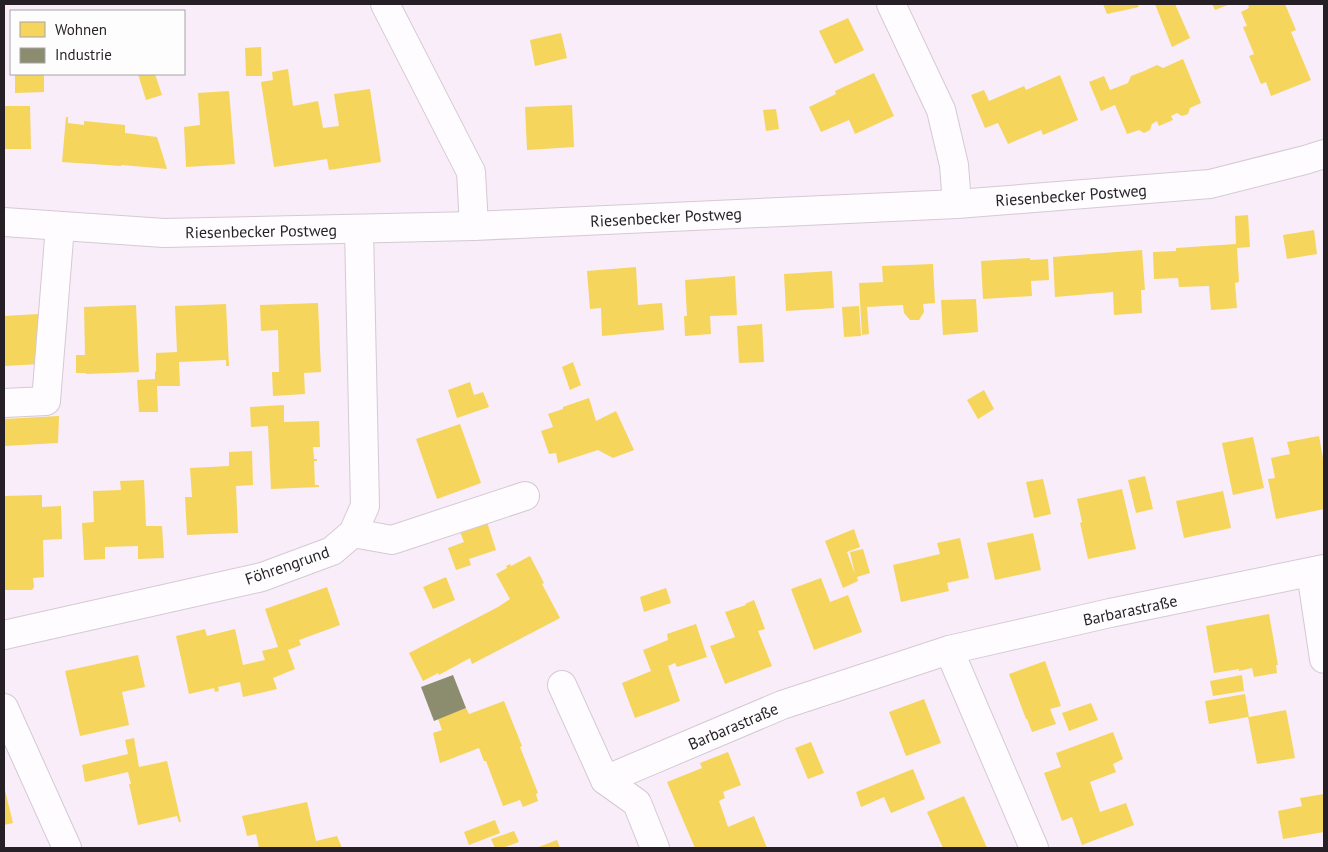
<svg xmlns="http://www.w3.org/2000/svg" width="1328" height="852" viewBox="0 0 1328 852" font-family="'PT Sans',sans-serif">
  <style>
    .homes { fill: #f6d55c }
    .industry { fill: #8c8c6e }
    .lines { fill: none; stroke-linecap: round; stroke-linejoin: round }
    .minor-casing { stroke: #d4cad4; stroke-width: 30 }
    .minor { stroke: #fefcfe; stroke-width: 28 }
    .labels { text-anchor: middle; stroke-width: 5; stroke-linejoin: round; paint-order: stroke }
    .street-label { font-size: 16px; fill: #261f26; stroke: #fdfdfd }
  </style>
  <rect width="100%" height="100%" fill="#f8edf8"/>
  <g class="homes">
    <polygon points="1103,4 1137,4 1139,7 1107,14"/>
    <polygon points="1155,4 1175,4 1190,38 1172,47"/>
    <polygon points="1212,4 1230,4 1215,10"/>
    <polygon points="1248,4 1285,4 1296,30 1291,32 1311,80 1271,96 1266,82 1261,84 1249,56 1254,54 1243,27 1247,26 1241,12 1249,8"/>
    <polygon points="848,18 864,50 835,64 819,31"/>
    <polygon points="561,33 567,58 535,66 530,40"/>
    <polygon points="261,47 262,76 246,76 245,48"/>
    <polygon points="1183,59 1201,103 1190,108 1188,114 1182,116 1177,113 1171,116 1173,120 1159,126 1157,121 1152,124 1150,130 1144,133 1139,130 1127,134 1115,105 1101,111 1089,82 1104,76 1110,90 1128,83 1131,76 1144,71 1157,65 1163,68"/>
    <polygon points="288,69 293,106 318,101 323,128 339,126 334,94 370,89 381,162 329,170 327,159 274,167 261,82 273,80 272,72"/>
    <polygon points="874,73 894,116 855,134 849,120 821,132 809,107 836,94 835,91"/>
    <polygon points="15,74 44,74 44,92 15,93"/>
    <polygon points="138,74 155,74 162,95 146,100"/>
    <polygon points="1060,75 1078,120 1043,135 1041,130 1008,144 998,123 985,128 971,95 984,90 989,101 1024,86 1026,90"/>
    <polygon points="229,91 235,164 186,167 184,127 200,125 198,93"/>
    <polygon points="572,105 574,147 527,150 525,107"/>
    <polygon points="4,106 30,106 31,149 4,149"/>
    <polygon points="776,109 779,129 766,131 763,110"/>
    <polygon points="66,117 68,117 68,123 84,125 84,121 125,125 125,133 157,137 167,169 122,165 121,166 62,162"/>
    <polygon points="1248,215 1250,247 1237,248 1239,282 1235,283 1237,308 1211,310 1209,286 1179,287 1178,278 1154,279 1153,252 1176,251 1176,248 1236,244 1235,216"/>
    <polygon points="1314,230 1317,254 1287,259 1283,235"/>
    <polygon points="1142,250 1145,290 1141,290 1142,313 1114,315 1113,292 1055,297 1053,257"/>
    <polygon points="1030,258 1030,260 1048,259 1049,280 1031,281 1032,296 983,299 981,261"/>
    <polygon points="933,264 935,303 923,304 924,312 919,320 910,320 904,313 903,305 867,307 869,334 862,335 859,283 883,282 882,266"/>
    <polygon points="636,267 638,305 662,303 664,330 602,336 601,308 590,309 587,271"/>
    <polygon points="832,271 834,308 786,311 784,274"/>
    <polygon points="735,276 737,315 710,316 711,334 685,336 684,316 687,316 685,280"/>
    <polygon points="976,299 978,332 943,335 941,300"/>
    <polygon points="318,303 321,372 304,373 305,394 273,396 272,372 279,372 278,330 261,331 260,305"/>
    <polygon points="226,304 229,366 226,366 226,360 179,362 180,386 157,386 158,412 139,412 137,380 155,379 155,371 156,372 156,353 177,352 175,306"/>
    <polygon points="136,305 139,372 86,374 86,373 76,373 76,355 85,355 84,307"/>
    <polygon points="859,306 861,336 844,337 842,307"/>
    <polygon points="38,314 40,364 4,366 4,316"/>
    <polygon points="762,324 764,362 739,363 737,326"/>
    <polygon points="573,362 581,385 570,390 562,367"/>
    <polygon points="470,382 474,395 483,392 489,407 457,418 448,390"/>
    <polygon points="984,390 994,409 978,419 967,400"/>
    <polygon points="589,398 596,421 616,411 634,450 613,458 598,450 558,463 556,453 549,454 541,431 553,427 548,414 563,409 563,407"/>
    <polygon points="284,405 284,422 319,421 320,447 313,447 314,459 317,459 317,461 314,461 315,485 319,485 319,487 271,489 268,426 251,427 250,407"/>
    <polygon points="59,416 58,443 4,446 4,419"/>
    <polygon points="460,424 481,483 437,499 416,439"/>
    <polygon points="1319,436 1324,464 1324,509 1276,519 1268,479 1275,478 1271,458 1290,454 1287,442"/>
    <polygon points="1253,437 1264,488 1233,495 1222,443"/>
    <polygon points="252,451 253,485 236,486 238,533 187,535 185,497 192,497 190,468 229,466 229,452"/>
    <polygon points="1145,476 1153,509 1136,513 1128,480"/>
    <polygon points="1043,479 1051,514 1034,518 1026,482"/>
    <polygon points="144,480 146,526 162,526 164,558 138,559 138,546 105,547 105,559 84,560 82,523 94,522 93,491 121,490 120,481"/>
    <polygon points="1122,489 1136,549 1088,559 1080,523 1082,522 1077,499"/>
    <polygon points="1223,491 1231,528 1184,538 1176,501"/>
    <polygon points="42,495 42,507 61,506 62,539 43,540 44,577 33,578 34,587 32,590 4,590 4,496"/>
    <polygon points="487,522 496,550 469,559 471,565 456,570 448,548 464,542 460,532"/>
    <polygon points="854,529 860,547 847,552 855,574 850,552 863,549 870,573 857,577 858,581 843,588 825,541"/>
    <polygon points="1033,533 1041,570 995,580 987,543"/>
    <polygon points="960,538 969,578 947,583 949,591 901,602 893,565 940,554 937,543"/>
    <polygon points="530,556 544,583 542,584 560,618 472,664 470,658 439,675 438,673 423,681 409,653 498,607 510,599 496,574 507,568 506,566 510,564 511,566"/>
    <polygon points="446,577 455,600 433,609 423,587"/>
    <polygon points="821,578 830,602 848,595 862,632 814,650 791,589"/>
    <polygon points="327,587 340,625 299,640 301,645 288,650 295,669 273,678 277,689 243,697 240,682 218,687 219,691 215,692 214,688 189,694 176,636 205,629 207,636 235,629 243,665 265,660 262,651 278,647 265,609"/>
    <polygon points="666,588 671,603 644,612 640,597"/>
    <polygon points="754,600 765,629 758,631 772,666 725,684 710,646 735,637 725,612 746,605 745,604"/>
    <polygon points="1269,614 1278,665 1276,665 1277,673 1254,677 1252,668 1239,671 1239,669 1214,673 1206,626"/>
    <polygon points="696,624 707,657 677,667 675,663 668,666 680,701 635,718 622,683 651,671 643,650 668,640 667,634"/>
    <polygon points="138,655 145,687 122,692 129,725 80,736 65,671"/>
    <polygon points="1045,661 1061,706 1050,709 1056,724 1032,732 1027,719 1026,719 1009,674"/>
    <polygon points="1242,675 1244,691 1213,696 1210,681"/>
    <polygon points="1245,694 1249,717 1286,710 1295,758 1257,764 1248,717 1209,724 1205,701"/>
    <polygon points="924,699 941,743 906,756 889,712"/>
    <polygon points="504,701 522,746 520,747 538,793 536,794 538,801 523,807 520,800 503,806 486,761 484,761 479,748 440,763 433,733 442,730 438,719 466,708 469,714"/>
    <polygon points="1091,703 1098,720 1069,731 1062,713"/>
    <polygon points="1113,732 1123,759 1113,764 1116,772 1090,782 1100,812 1126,803 1134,825 1082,845 1072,817 1062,821 1044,773 1061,767 1056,753"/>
    <polygon points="134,738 139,767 167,761 181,822 179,822 177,816 138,825 129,784 131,784 128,772 85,782 82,765 128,754 125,740"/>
    <polygon points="811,742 824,773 808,779 795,748"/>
    <polygon points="728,752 741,785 723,792 725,798 719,801 728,827 754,816 767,848 695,848 686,827 667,782 702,768 700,763"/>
    <polygon points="913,769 925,799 891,813 884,797 861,807 856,792"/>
    <polygon points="4,786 13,823 4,825"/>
    <polygon points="1324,794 1324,832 1283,839 1278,811 1302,806 1300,798"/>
    <polygon points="964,796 987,848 943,848 927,812"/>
    <polygon points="307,802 316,841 337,836 342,848 306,848 306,847 299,848 259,848 256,834 247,836 242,816"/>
    <polygon points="495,820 500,833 469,845 464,832"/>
    <polygon points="514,831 519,842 502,848 495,848 491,839"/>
    <polygon points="557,840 560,848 536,848"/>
  </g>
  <polygon class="industry" points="453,675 466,708 434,721 421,687"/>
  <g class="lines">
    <g class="minor-casing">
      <g id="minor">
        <polyline points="385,4 471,172 474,226"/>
        <polyline points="891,4 941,110 954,165 957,204"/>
        <polyline points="4,222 164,233 474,226 957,204 1210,184 1305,160 1324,154"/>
        <polyline points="4,403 46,401 60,226"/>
        <polyline points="353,533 392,540 525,496"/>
        <polyline points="1311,572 1324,659"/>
        <polyline points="4,635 262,577 332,551 353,533 365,506 359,229"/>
        <polyline points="949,650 1034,848"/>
        <polyline points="562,685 605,780 782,705 949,650 1110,613 1324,569"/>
        <polyline points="4,708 67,848"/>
        <polyline points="605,780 637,803 655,848"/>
      </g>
    </g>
    <use href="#minor" class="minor"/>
  </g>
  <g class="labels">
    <g class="street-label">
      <text transform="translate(1071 195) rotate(-4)" y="6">Riesenbecker Postweg</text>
      <text transform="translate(666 217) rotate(-3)" y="6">Riesenbecker Postweg</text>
      <text transform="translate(261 231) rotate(-1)" y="6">Riesenbecker Postweg</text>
      <text transform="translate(287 565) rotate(-19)" y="6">Föhrengrund</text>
      <text transform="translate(1130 610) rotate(-12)" y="6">Barbarastraße</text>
      <text transform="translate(733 726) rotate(-23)" y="6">Barbarastraße</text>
    </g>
  </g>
  <rect width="1328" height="852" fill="none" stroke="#261f26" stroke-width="10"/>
  <rect x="10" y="10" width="175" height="65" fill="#fdfdfd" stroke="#a7a4a7"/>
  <rect x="20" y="22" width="25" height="15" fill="#f6d55c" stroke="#a7a4a7"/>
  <text x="55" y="35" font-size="15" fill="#261f26">Wohnen</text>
  <rect x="20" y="48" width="25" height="15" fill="#8c8c6e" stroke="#a7a4a7"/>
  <text x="55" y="60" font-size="15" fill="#261f26">Industrie</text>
</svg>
